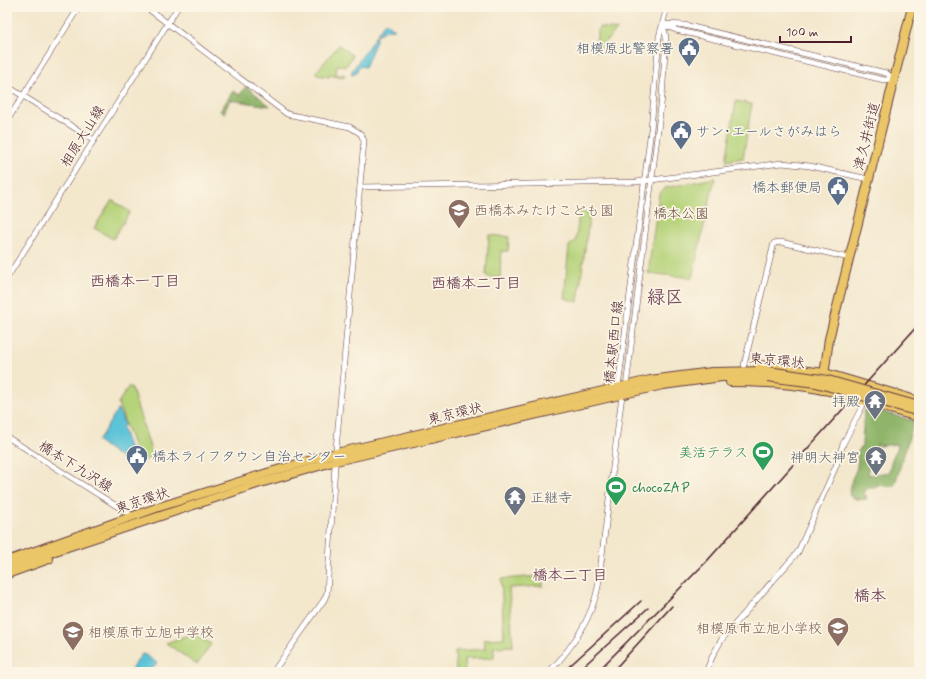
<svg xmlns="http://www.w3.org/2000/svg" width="926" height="679" viewBox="0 0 926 679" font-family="Mynerve,'Klee One',sans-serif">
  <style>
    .green { fill: #b6d37a; stroke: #807952 }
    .forest { fill: #90b56a; stroke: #6d6a4a; fill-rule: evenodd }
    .water { fill: #5bc3d8; stroke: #527182 }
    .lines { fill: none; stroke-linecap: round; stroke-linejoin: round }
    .minor-casing { stroke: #633d43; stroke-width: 6 }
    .highway-casing { stroke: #633d43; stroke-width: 10 }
    .minor { stroke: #fff; stroke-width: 5 }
    .highway { stroke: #ebc669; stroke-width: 8 }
    .rail { stroke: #4a1f2b; stroke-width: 1.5 }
    .highway-bridge-casing { stroke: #633d43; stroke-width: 10; stroke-linecap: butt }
    .highway-bridge { stroke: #ebc669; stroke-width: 8 }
    .labels { text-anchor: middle; stroke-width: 3.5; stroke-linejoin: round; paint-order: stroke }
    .service-label { font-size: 14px; fill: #4e5e75; stroke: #fcf5e5; text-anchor: end }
    .street-label { font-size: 14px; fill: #4a1f2b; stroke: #fcf5e5 }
    .education-label { font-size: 14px; fill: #785e54; stroke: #fcf5e5; text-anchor: start }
    .park-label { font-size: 14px; fill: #654c3f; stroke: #fcf5e5 }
    .worship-label { font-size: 14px; fill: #5b616d; stroke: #fcf5e5; text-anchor: end }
    .leisure-label { font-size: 14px; fill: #27864d; stroke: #fcf5e5; text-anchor: end }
    .neighbourhood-label { font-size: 15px; font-weight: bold; fill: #764c5e; stroke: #fcf5e5 }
    .quarter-label { font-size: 16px; font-weight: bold; fill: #764c5e; stroke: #fcf5e5 }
    .district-label { font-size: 18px; font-weight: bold; fill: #764c5e; stroke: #fcf5e5 }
  </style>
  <rect width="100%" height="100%" fill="#fcf5e5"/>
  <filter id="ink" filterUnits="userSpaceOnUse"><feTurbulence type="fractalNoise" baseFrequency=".025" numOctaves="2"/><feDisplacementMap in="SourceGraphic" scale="8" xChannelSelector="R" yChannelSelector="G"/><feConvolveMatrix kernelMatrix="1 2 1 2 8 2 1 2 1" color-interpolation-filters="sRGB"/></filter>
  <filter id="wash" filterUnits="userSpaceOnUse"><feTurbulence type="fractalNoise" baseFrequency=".012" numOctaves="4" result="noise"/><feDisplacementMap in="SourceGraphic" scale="16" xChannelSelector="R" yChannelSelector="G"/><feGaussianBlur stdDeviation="0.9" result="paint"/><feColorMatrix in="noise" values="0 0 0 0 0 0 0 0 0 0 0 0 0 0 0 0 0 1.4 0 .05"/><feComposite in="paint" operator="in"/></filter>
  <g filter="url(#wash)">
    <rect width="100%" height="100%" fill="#f3e7cc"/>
    <g class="green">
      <polygon points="599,27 617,30 596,51 594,50"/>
      <polygon points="339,45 353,56 346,66 337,65 336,75 345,75 343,78 330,75 329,77 317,75 316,72"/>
      <polygon points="736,101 752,104 743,158 726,161"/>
      <polygon points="715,178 692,278 648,273 659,194 665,188"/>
      <polygon points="112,200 130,212 113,239 94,228"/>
      <polygon points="579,211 590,212 578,302 564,298 569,246 576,240"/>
      <polygon points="489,235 509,237 508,251 501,251 500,278 488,277 486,275"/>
      <polygon points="129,386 132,389 153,457 139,462 118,403"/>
      <polygon points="542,576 543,586 509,588 513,646 494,647 494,658 464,659 465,672 456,672 455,651 485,649 484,639 504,638 501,579"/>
      <polygon points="194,633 211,644 197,665 166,643"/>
    </g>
    <g class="forest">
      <polygon points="246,86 270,106 230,100 224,113 220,111 233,91 240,95"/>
      <path d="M866 408H869L914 421 895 484 892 487 878 485 874 488H868L863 492 867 497 866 499C860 500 853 500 849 495L852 479 857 468 858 452 862 445 864 412ZM877 443 880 446 896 444 897 450C893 454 890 465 889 472L869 475 868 468 878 449Z"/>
    </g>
    <g class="water">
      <polygon points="385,22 395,29 385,30 376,36 376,41 365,67 360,66 354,75 351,74 352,71"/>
      <polygon points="118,409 125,425 122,427 133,459 126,462 98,441"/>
      <polygon points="144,654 157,663 150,672 129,672 141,655"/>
    </g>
  </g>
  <g filter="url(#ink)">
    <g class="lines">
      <g class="minor-casing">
        <g id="minor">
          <polyline points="146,7 287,114 350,127 361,134 364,141 336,449 327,593 324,600 273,672"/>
          <polyline points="663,24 684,25 886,73 894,79"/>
          <polyline points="664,25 676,30 884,80 894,79"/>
          <polyline points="7,86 94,140"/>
          <polyline points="7,121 79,7"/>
          <polyline points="360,187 636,182 782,163 810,166 868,179"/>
          <polyline points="7,278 178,7"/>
          <polyline points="744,365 774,243 781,242 849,258"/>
          <polyline points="626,387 662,97 666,37 663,25"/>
          <polyline points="7,437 134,517"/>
          <path d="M549 672C572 648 591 621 598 587L622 395 618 388 651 129 659 37 667 7"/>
          <polyline points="706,672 713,655 722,639 798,552 836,466 843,444 865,401"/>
        </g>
      </g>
      <g class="highway-casing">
        <g id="highway">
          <polyline points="759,365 825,373 919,401"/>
          <path d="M730 382C766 382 802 384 837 393 864 400 891 410 919 417"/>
          <polyline points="822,390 829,339 912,7"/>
          <polyline points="7,561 156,508 267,473 332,454 650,380 712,372 768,371"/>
          <polyline points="7,567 257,484 336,461 663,385 722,377 767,377"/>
          <polyline points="7,574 49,559"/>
        </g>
      </g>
      <use href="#minor" class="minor"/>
      <use href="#highway" class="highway"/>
      <g class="rail">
        <polyline points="563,672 641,601"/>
        <polyline points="577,672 648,608"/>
        <polyline points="597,672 707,561 919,324"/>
        <polyline points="612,672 672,606"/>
      </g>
      <g class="highway-bridge-casing">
        <g id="highway-bridge">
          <polyline points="768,371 828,380 919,406"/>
          <polyline points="767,377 816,383 919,412"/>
        </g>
      </g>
      <use href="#highway-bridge" class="highway-bridge"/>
    </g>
  </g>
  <defs>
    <g id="civic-pin" transform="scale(1.15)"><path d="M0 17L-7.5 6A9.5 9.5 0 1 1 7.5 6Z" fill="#5c6f8a" stroke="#fcf5e5"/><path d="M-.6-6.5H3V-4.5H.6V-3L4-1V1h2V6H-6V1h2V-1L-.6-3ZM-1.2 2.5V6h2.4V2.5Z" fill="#fff"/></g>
    <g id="school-pin" transform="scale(1.15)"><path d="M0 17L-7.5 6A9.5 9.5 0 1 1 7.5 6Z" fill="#8d6e63" stroke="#fcf5e5"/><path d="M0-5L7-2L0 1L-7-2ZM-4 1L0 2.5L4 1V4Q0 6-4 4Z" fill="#fff"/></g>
    <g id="temple-pin" transform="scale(1.15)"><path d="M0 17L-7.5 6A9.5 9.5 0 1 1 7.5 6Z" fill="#6b7280" stroke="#fcf5e5"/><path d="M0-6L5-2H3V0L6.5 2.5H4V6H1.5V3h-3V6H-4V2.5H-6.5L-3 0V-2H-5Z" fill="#fff"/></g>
    <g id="stadium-pin" transform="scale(1.15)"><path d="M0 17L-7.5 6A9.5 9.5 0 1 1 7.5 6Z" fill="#2e9e5b" stroke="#fcf5e5"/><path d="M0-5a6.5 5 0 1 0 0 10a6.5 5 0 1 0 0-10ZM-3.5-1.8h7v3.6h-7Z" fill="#fff"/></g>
  </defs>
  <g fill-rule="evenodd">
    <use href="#civic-pin" x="689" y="48"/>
    <use href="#civic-pin" x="681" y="131"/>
    <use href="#civic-pin" x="838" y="187"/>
    <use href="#school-pin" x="459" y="210"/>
    <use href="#temple-pin" x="875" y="401"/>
    <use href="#stadium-pin" x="763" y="452"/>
    <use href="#civic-pin" x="137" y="456"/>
    <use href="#temple-pin" x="876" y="457"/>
    <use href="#stadium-pin" x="616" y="487"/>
    <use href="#temple-pin" x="515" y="497"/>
    <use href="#school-pin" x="838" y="628"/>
    <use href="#school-pin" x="73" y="632"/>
  </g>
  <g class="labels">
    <g class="service-label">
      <text x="674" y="53">相模原北警察署</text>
      <text x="696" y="136" text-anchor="start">サン･エールさがみはら</text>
      <text x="822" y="192">橋本郵便局</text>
      <text x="152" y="461" text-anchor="start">橋本ライフタウン自治センター</text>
    </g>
    <g class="street-label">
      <text transform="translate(82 136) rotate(-58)" y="5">相原大山線</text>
      <text transform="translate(866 136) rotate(-76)" y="5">津久井街道</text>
      <text transform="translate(613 342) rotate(-84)" y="5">橋本駅西口線</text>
      <text transform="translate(777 360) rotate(5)" y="5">東京環状</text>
      <text transform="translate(455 413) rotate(-13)" y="5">東京環状</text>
      <text transform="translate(76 466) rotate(32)" y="5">橋本下九沢線</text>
      <text transform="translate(142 500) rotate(-18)" y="5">東京環状</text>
    </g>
    <g class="education-label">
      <text x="474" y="215">西橋本みたけこども園</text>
      <text x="822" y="633" text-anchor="end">相模原市立旭小学校</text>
      <text x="88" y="637">相模原市立旭中学校</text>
    </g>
    <g class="park-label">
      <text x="681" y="218">橋本公園</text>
    </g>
    <g class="worship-label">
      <text x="860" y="406">拝殿</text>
      <text x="860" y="462">神明大神宮</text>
      <text x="530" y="502" text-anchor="start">正継寺</text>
    </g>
    <g class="leisure-label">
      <text x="748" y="457">美活テラス</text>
      <text x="632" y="492" text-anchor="start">chocoZAP</text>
    </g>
    <g class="neighbourhood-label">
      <text x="135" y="286">西橋本一丁目</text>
      <text x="476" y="288">西橋本二丁目</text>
      <text x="570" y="580">橋本二丁目</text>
    </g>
    <g class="quarter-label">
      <text x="870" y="601">橋本</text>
    </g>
    <g class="district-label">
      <text x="665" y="303">緑区</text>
    </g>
  </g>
  <rect width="926" height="679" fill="none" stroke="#fcf5e5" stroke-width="24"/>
  <path d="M780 36v6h71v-6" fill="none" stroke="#4a1f2b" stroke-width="2"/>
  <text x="786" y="36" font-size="12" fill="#4a1f2b" stroke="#fcf5e5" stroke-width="3" paint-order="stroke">100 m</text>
</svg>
